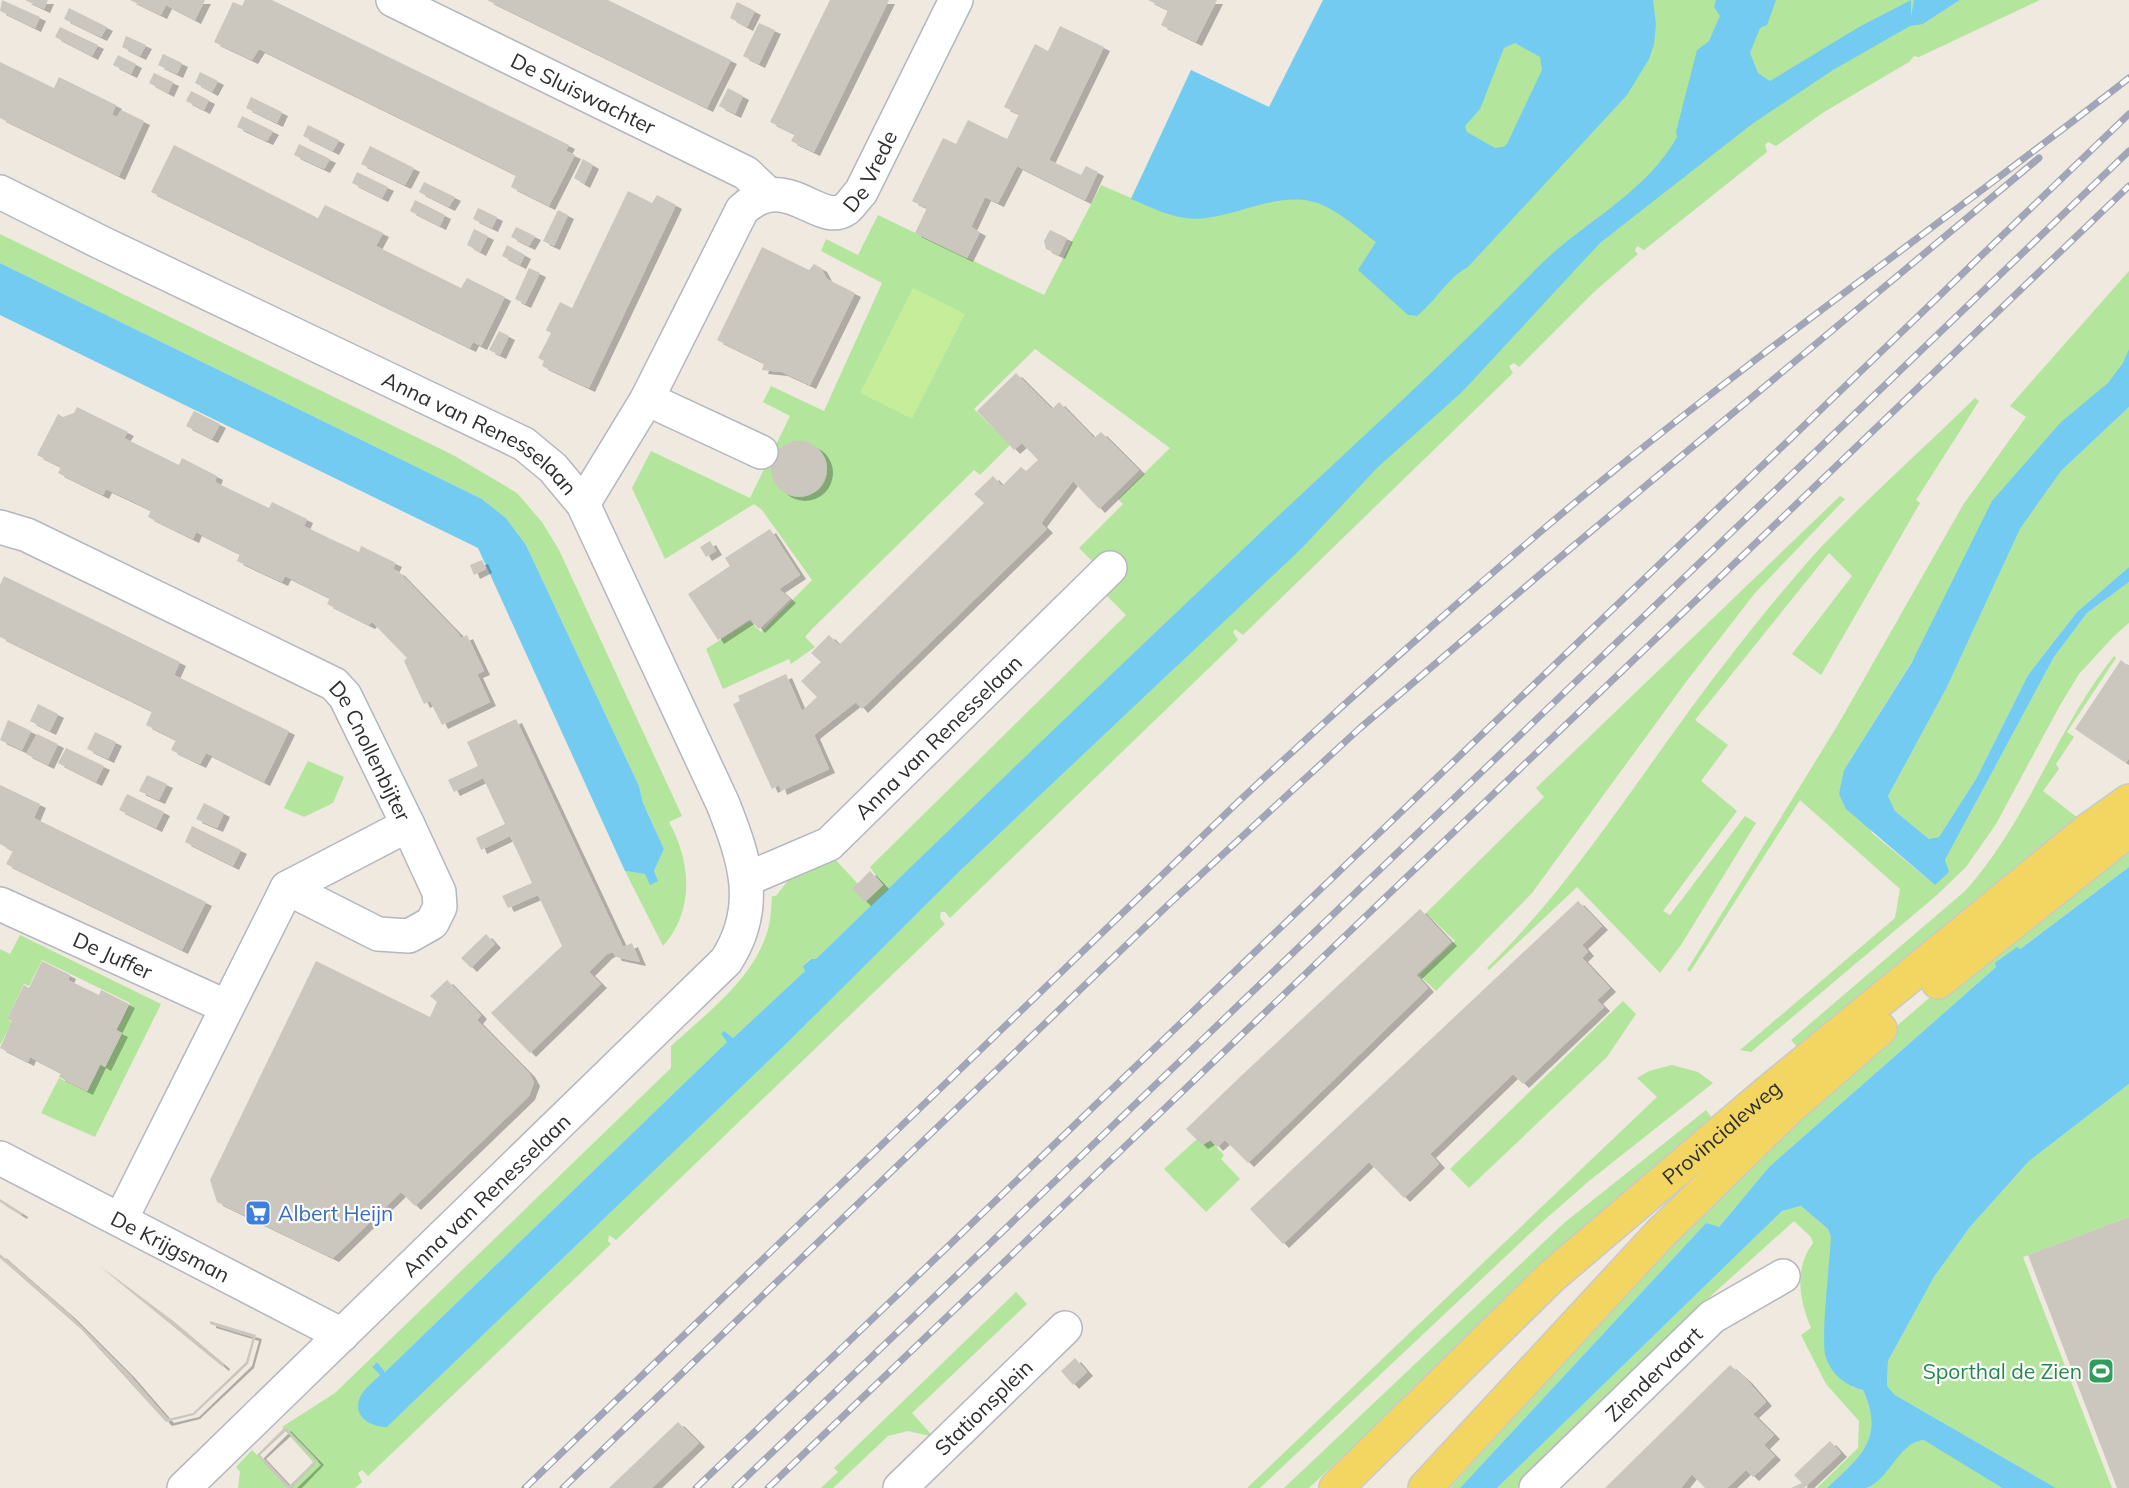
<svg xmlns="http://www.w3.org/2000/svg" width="2129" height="1488" viewBox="0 0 2129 1488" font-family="Mulish,sans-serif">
	<defs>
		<filter id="shadow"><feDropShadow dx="6" dy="4" stdDeviation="0" flood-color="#0004"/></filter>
	</defs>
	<rect width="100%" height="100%" fill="#efe9e0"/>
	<path fill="#b3e59d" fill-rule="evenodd" d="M1353,0h605l-41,24h6l37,-24h80l-121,57 -5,-1 -5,6 -85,50 -48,34 -8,-4 -3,3 2,7 -123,98 -7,-4 -2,5 3,3 -44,38 -75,75 -5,-4 -5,3 4,7 -270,262 -8,-6 -2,3 5,8 -288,278 -5,-6h-4l-1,6 5,6 -329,316 -7,-5 -1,6 3,3 -243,232 -6,-6 -4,3 4,9 -7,6h-117l2,-16 -4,-5 16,-17 38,38 23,-26 -31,-35 53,-34 336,-325v-22c35,-32 81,-66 96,-113 4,-12 4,-25 5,-37h4l17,-22 41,-16 24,26 7,18 18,-17 -13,-18 256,-252 -21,-21 -11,-31 -15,-15 44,-44 -5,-5 52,-51 -135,-99 -61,60 36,36 -30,30 -6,-5 -162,159 -7,8 10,10 -24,17 -2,-5 -66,30 -17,-40 44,-28 11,11 51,-52 -50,-70 -8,-6 -89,55 -33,-71 19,-37 99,47 40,-82 -27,-14 8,-16 53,25 58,-128 -61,-32 5,-12 32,16 20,-40 166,80 57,-110 30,13 60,-126 79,37zM1149,639l28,27 -215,203 -178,177 -397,381 -27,-30 20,-22 -8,-8 5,-5 8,10 342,-330 -6,-8 3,-2 9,6 72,-67 -2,-5 7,-7h6z
		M0,234l453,221 64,38 25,29 17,28 123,266 -13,6c22,40 26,88 -6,124l-38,-75 21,3 11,6 -3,-9 10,-22 -21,-46 -4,-17 -113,-241 -20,-27 -24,-19 -482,-236z
		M2129,271c0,23 0,56 0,78 -5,28 -47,56 -68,74l-217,347 28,63 63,52 11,-19 -1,-6 109,-203 33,-44 42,-31v41l-15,13 -35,38 -20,33 -63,117 -30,43 -29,28 -186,157 -11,-2 155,-132 5,-29 -100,-89 -110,172 -3,-2 152,-247 124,-218 63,-88 -16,-11z
		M1975,398l4,3 -63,99 4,3 -99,172 -29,-21 60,-78 -23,-23 -134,167 33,25 -27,36 36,30 -74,100 7,4 75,-99 11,7 -75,122 -21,28 -83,-86 -88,83 -2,-2c95,-93 163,-210 245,-314 28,-36 59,-74 90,-108 49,-51 103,-99 153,-148z
		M2129,407v160l-52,45 -49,63 -52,104 -37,58 -10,2 -34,-28 -7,-15 59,-109 73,-158 41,-58z
		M1840,496l5,3 -90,94 -69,89 -154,211 -96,98 -17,-16 36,-34 -29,-28 118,-116 -8,-9z
		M2114,656l2,2 -49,74 7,5 -18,27 3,5 -16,22 39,30 -281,230 -10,-11 174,-149c63,-70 91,-162 149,-235z
		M308,761l36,16 -11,26 -29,14 -20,-9z
		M2129,839v28l-132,99 -228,201 -51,61 -12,-5 -246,265h-10l186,-208 228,-226 99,-85z
		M20,935l141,69 -66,133 -54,-24 18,-35 28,14 14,-27 4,2 17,-34 -5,-3 13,-27 -88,-43 -13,26 -5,-2 -17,35 5,3 -12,23v-96l10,5z
		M1623,1001l13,13 -29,43 -138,131 -19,-19z
		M1672,1065l26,7 15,11 -124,98 -49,43 -280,264h-13l410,-391 -20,-19 12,-7z
		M2129,1084v133l-106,40 89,231h-56l-161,-93 -8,-9 1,-25 46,-84 36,-50 59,-66z
		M1706,1110l8,11 -145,121 -161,150 1,2 -100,94h-25l280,-265z
		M1197,1139l5,6 7,-6 15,16 -3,4 19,20 -34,33 -42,-43z
		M1801,1206l27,23 3,8 21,150 11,3c22,49 -2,66 -36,98h-10l41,-40 1,-27 -33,-37 -25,-49 10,-7c-12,-29 -17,-59 2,-85l-2,-6 -17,-16 -80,72 -197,195h-20l285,-277z
		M1016,1292l11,12 -115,109 18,20v3l-22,-5 -20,5 -55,52h-12l17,-16 -4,-4z
		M1924,1440l6,3 72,45h-136c18,-13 35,-46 58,-48z"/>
	<path fill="#c6ed99" d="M913,288l52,26 -53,105 -52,-26z"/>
	<path fill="#73cbf1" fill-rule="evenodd" d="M1323,0h330l3,24 -2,20 -5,15 -22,36 -159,172c-21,11 -32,34 -51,49l-9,-1 -50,-45 18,-28c-19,-14 -42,-36 -66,-41 -34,-7 -70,13 -104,17 -27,4 -51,-9 -75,-19l60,-129 78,37zM1515,43l25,14 2,13 -35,74 -4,3 -8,1 -28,-16 -2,-6 15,-17 24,-61z
		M1716,0h60l-9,25 -7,3 -10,25 8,20 12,8 89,-54 52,-27v17l3,-17h46l-37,24 -13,2 -77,44 -81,54 -152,119 -138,149 -84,75 -77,82 -339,320 -178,177 -397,381c-16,0 -35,-10 -27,-30 4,-8 13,-15 20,-22l-8,-8 5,-5 8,10 342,-330 -6,-8 3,-3 9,7 72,-67 -2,-5 8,-7h5c146,-142 293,-283 441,-423 93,-88 188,-173 277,-265 45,-47 111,-76 143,-134l-1,-5 21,-82 12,-9 11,-25 -6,-9z
		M0,263l482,236 24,19 20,27 113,241 4,17 21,46 -10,22 4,10 -8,4 -5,-11 -20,-3 -147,-323 -478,-233z
		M2129,349v58l-68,64 -41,58 -73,158 -59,109 7,15 34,28 10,-2 37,-58 52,-104 49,-63 52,-45v15l-42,31 -33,44 -109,203 4,12 -14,13 -89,-76 -7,-15 5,-24 68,-108 80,-161 69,-79 47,-39 15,-20z
		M2129,867v217l-100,77 -59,66 -36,50 -46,84 -1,25 8,9 161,93h-54l-78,-48c-27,3 -34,40 -58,48 -10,0 -28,0 -39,0 34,-32 58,-49 36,-98 -17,-4 -31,-15 -37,-32 -6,-16 4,-98 5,-121l-3,-8 -27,-23 -19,5 -285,277h-37l246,-265 13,4 50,-60 227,-200 -1,-4 22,-16 3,2z"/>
	<path fill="#cbc7be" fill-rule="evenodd" filter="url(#shadow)" d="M2,0l38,17 -5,11 -35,-17z
		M25,0h23l-4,9z
		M130,0h75l-10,20 -29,-15 -5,10z
		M245,0h27l297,145 -3,6 9,4 -26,51 -38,-19 5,-12 -28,-14 -229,-112 -7,11 -38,-18 19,-40 9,4z
		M487,0h121l123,60 -24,48z
		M830,0h59l-75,152 -23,-11 4,-7 -25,-12z
		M1148,0h69l-21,42 -35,-17 7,-15z
		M737,2l18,9 -8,16 -17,-9z
		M69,8l38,19 -6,10 -37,-18z
		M759,23l16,7 -16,34 -16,-8z
		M1060,26l44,21 -55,113 32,15 5,-9 12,6 -13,28 -68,-34 -19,37 -13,-6 -14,30 9,5 -13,26 -52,-25 12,-25 -15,-7 31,-63 13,6 12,-24 39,19 12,-25 -15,-7 31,-63 13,7z
		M60,27l38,18 -6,11 -37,-19z
		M126,36l20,9 -6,11 -18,-9z
		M163,54l19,9 -5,11 -19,-9z
		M118,55l18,9 -5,10 -18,-9z
		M0,62l54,26 5,-11 57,28 -4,10 5,2 4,-7 23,11 -25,55 -119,-58z
		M200,72l18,9 -6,11 -17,-9z
		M154,73l19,9 -5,11 -19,-10z
		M728,88l15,8 -8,18 -16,-8z
		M191,91l18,9 -5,10 -18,-9z
		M251,97l31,15 -5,11 -31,-15z
		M242,116l31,15 -6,10 -30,-14z
		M308,125l31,15 -6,11 -30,-15z
		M299,144l31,15 -6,10 -30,-14z
		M174,145l144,73 7,-13 58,28 -7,13 85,42 6,-10 38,19 -24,49 -8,-4 -3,6 -319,-156z
		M370,146l44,22 -9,17 -44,-21z
		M583,159l10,6 -9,19 -10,-6z
		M357,172l31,15 -6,11 -30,-15z
		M424,182l31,15 -6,10 -30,-15z
		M628,191l24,12 5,-8 19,10 -87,183 -47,-22 2,-5 -6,-3 13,-25 -5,-3 14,-28 12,6z
		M415,200l30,15 -5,11 -30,-15z
		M478,208l19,9 -5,11 -19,-9z
		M558,210l10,5 -14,31 -11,-5z
		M516,227l19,9 -6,10 -18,-9z
		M474,229l14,7 -8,16 -13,-7z
		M1050,230l17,8 -8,17 -13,-6 -2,-8z
		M507,245l18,10 -5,10 -18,-9z
		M762,247l47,23 5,-6 7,4 6,11 28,14 -45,92 -28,-13 -20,-2 2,-7 -47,-23z
		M529,268l11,5 -15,31 -10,-5z
		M499,331l10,5 -9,19 -11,-5z
		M1016,373l36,36 7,-7 35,36 7,-6 38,38 -40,39 -26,-28 -32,42 6,6 -185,180 -6,-7 -42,33 15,34 -48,22 -2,-6 -7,4 -39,-85 7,-3 -2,-5 48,-22 16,37 15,-14 -16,-16 20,-19 -10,-9 18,-18 10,10 145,-142 -10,-9 19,-18 9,10 19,-19 5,4 12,-11 -16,-17 -8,7 -37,-39z
		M77,407l51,25 -4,6 55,27 3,-7 35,18 -2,6 54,26 3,-6 35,17 -3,7 27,13 28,13 2,-6 35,17 -3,6 6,3 59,61 3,5 6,-3 17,36 -7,3 13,28 -48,23 -12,-24 -6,3 -20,-43 3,-3 -35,-36 -3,3 -42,-21 3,-6 -45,-22 -3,6 -45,-21 3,-7 -44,-22 -3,7 -45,-22 3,-7 -45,-21 -3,6 -45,-22 3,-6 -24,-12 21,-41 5,3 11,-4z
		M194,411l26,13 -8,15 -26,-13z
		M771 469a28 28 0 1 1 56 0a28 28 0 1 1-56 0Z
		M770,529l30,46 -21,14 11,10 -31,30 -9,-10 -32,21 -30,-46 42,-28 -5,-8z
		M710,541l6,10 -10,6 -6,-10z
		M482,560l4,9 -12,6 -4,-10z
		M4,576l176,86 -6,13 115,56 -25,51 -58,-29 -6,11 -29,-14 5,-10 -30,-15 6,-14 -152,-74v-52z
		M2121,660l8,7v91l-3,5 -51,-34z
		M38,704l20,10 -8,17 -20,-10z
		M516,719l107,228 9,-4 8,19 -24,-5 -3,-5 -6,2 -18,18 12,12 -71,69 -39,-40 71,-67 -24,-51 -30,13 -6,-12 30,-13 -22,-47 -29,14 -5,-12 29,-14 -22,-46 -29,14 -6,-12 30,-14 -11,-24z
		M8,720l23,11 -9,19 -22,-10z
		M95,732l21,10 -8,17 -21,-10z
		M37,734l21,10 -10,21 -22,-11z
		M66,748l38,18 -8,16 -38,-19z
		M147,775l20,9 -8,16 -20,-9z
		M0,785l40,19 -6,14 172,84 -24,48 -176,-86 7,-13 -13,-7z
		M127,794l37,18 -8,16 -37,-18z
		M204,803l20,10 -7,15 -21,-9z
		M192,826l49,24 -8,16 -48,-24z
		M870,871l13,14 -18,17 -13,-13z
		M1578,901l24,25 -20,19 6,7 -6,6 28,30 -13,12 7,7 -81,77 -10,-10 -83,80 9,10 -35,34 -35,-36 -86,82 -33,-35z
		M1420,909l31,33 -35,33 12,13 -180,175 -23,-23 -8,7 -6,-7 -9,5 -16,-16 55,-53z
		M486,934l9,10 -24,24 -10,-10z
		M42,961l28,14 -2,5 31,15 2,-5 28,14 -13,26 6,3 -17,34 -5,-3 -13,27 -28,-14 2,-4 -31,-16 -2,5 -28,-14 12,-27 -5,-2 17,-34 5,3z
		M316,961l114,56 7,-15 -7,-6 17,-16 34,35 -4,5 52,53 5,9 -5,14 -114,110 -14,-14 -68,66 -116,-56 -7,-22z
		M0,1199l22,14 -1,2 -21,-13z
		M2129,1217v271h-12l-89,-233z
		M0,1254l70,61 58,58 40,46 25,-6 53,-51 7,-25 -43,-13v-3l46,14 -8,29 -54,51 -28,7 -84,-92 -82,-72z
		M98,1265l69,52 57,48 -1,2z
		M1075,1358l12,14 -14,13 -12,-14z
		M1730,1365l16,14 20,23 -13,12 21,21 -10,10 11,11 -22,21 -7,-7 -19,18h-22l-13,-14 -11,14h-76z
		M678,1422l21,21 -47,45h-43z
		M285,1427l33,34 -26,27h-5l-30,-33zM286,1431l29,30 -26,25 -29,-31z
		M1830,1441l11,12 -37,35h-13l11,-5 -8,-8z"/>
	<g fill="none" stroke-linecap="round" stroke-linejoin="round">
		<g stroke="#b4b6c1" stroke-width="36">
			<g id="minor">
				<path id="s1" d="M393,0l353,173 22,21"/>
				<path id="s2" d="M0,192l102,51 422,201 29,24 30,36 140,300c22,56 38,103 3,157l-542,527"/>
				<path d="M647,399l114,53"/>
				<path id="s3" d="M583,504l64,-105 95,-189c44,-42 77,18 104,-1 5,-4 10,-12 15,-17l95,-192"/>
				<path id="s4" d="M0,527l27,8 307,149 11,12 63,129 -121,63 -166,331"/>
				<path id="s5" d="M747,879l82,-35 281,-276"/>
				<path d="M287,888l91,46 31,2 23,-13 8,-16 -1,-15 -31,-67"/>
				<path id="s6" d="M0,904l227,103"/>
				<path id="s7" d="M0,1158l342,177"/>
				<path id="s8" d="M900,1488l165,-160"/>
				<path id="s9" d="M1536,1488l176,-171 71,-41"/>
			</g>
		</g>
		<g stroke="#c9c9c9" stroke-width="36">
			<g id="major">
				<path d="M1938,982l191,-152"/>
				<path id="s10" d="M1336,1488l216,-212 215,-183 320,-262 42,-30"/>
				<path d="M1425,1488l234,-253 130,-127 91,-79"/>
			</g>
		</g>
		<use href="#minor" stroke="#fff" stroke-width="33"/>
		<use href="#major" stroke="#f3d661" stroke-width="33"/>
		<g stroke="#a2a5b8" stroke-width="7">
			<path id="rail" d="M525,1488l712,-685c113,-105 228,-209 346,-307 177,-146 365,-277 546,-418
				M563,1488l606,-584 190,-175 212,-181 468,-390
				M696,1488l1433,-1374
				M735,1488l1394,-1337
				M768,1488l1361,-1302"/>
		</g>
		<use href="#rail" stroke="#fff" stroke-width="4.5" stroke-dasharray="14" stroke-linecap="butt"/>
	</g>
	<defs>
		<g id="supermarket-square" transform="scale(1.35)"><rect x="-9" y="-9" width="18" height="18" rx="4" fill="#3f7fe0" stroke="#fff"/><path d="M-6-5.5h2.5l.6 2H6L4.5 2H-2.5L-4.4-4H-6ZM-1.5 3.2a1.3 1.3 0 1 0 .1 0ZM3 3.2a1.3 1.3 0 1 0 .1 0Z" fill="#fff"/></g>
		<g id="stadium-square" transform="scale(1.35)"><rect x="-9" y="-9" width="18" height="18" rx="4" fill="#2e9e5b" stroke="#fff"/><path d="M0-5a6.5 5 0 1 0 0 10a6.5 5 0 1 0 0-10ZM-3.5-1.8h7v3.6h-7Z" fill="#fff"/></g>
	</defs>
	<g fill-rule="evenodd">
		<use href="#supermarket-square" x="258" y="1213"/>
		<use href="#stadium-square" x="2101" y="1371"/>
	</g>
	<g text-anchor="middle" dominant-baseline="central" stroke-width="4.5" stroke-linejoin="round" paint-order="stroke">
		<g font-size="21" fill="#2e2e2e" stroke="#fff">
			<text stroke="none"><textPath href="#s1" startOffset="212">De Sluiswachter</textPath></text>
			<text stroke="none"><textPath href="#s3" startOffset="492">De Vrede</textPath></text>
			<text stroke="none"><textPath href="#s2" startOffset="538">Anna van Renesselaan</textPath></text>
			<text stroke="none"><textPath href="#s5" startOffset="242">Anna van Renesselaan</textPath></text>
			<text stroke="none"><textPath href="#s4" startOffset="446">De Cnollenbijter</textPath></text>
			<text stroke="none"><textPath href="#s6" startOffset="124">De Juffer</textPath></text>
			<text stroke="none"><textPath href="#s10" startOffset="525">Provincialeweg</textPath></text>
			<text transform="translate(486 1195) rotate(-44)">Anna van Renesselaan</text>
			<text stroke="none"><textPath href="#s7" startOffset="192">De Krijgsman</textPath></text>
			<text stroke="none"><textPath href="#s9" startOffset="164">Ziendervaart</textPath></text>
			<text stroke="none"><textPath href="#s8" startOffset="116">Stationsplein</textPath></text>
		</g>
		<g font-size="21" fill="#366cbe" stroke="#fff" text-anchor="start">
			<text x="278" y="1213">Albert Heijn</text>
		</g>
		<g font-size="21" fill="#27864d" stroke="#fff" text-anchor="end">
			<text x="2082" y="1371">Sporthal de Zien</text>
		</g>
	</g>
</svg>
